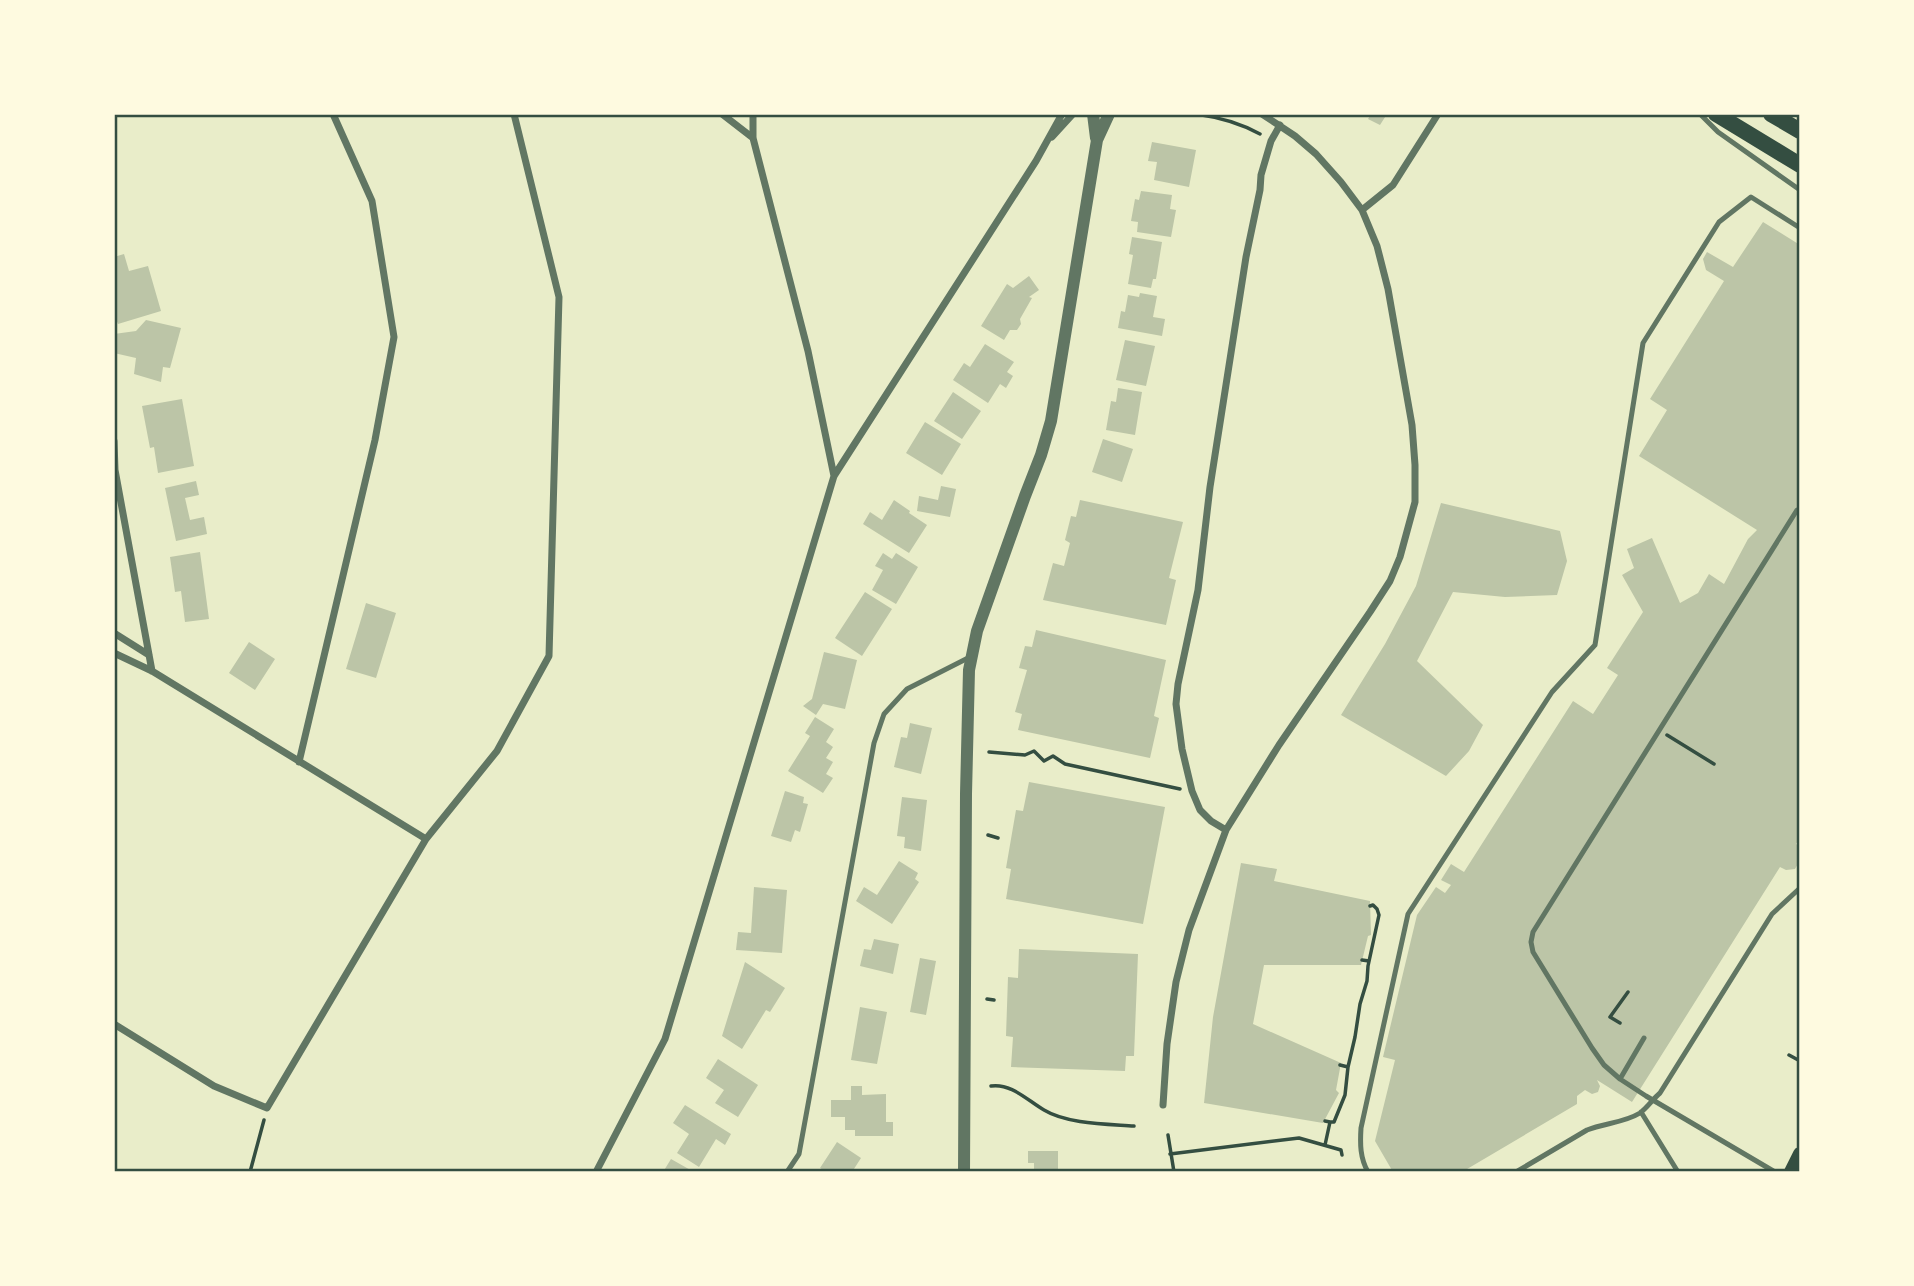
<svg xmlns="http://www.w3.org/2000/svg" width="1914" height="1286" viewBox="0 0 1914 1286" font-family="Overpass,sans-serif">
	<rect width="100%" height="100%" fill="#e9edc9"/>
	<path fill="#bcc5a7" d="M1371,114h16l-7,11 -12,-6z
		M1152,142l44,8 -7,37 -35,-7 3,-18 -9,-1z
		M1141,191l31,4 -2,14 6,1 -5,27 -34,-5 1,-10 -7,-1 4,-22 4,1z
		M1763,222l37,23v593l-4,6 4,2v14l-5,9 -9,1 -6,-3 -148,235 -35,-22 3,6 -2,6 -6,2 -7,-4 -8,6v8l-115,68h-69l-18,-31 20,-81 -12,-3 34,-142 19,-28 9,6 6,-8 -10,-5 10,-16 13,8 109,-171 20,13 25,-39 -11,-7 36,-56 -21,-37 12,-7 -7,-19 25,-11 28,65 18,-10 11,-19 15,10 24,-45 9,-9 -118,-74 28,-46 -17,-11 74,-118 -18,-11 -3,-11 4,-7 26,15z
		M1132,237l30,5 -6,37h-3l-2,9 -23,-4 5,-29 -4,-1z
		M124,254l5,17 19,-5 13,45 -43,13 -2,-5 -2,1v-63z
		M1029,276l10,14 -10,7 3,1 -12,21 1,5 -4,6h-7l-6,10 -23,-14 26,-42 6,4z
		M1140,293l17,3 -4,21 12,2 -3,17 -44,-8 3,-17 4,1 3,-17 11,2z
		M146,320l35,8 -11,40 -7,-1 -2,15 -27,-8 2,-16 -22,-5v-19l22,-3z
		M1125,340l30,6 -9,40 -30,-6z
		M985,344l29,18 -7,10 6,4 -7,12 -6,-4 -12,19 -35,-23 11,-17 6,4z
		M1118,388l24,4 -7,43 -29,-5 5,-29 5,1z
		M953,392l28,19 -19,28 -28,-18z
		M182,399l12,67 -36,7 -4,-26 -4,1 -8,-42z
		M925,422l36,22 -19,31 -36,-22z
		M1103,439l30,10 -11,33 -30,-10z
		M196,481l3,14 -14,3 5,22 14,-3 3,17 -31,7 -11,-53z
		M941,486l15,3 -6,28 -33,-6 2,-15 19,4z
		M894,500l16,11 -1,2 18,12 -18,28 -46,-29 7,-12 12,8z
		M1080,500l103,22 -14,56 7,2 -10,45 -123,-25 10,-37 11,3 6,-23 -5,-3 6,-24 5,1z
		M1441,503l119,28 7,30 -10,34 -52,2 -52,-5 -36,69 66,64 -14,26 -23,25 -105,-61 44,-71 31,-58z
		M200,552l9,67 -24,3 -4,-31 -6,1 -5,-35z
		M883,553l9,6 4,-6 22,14 -22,37 -24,-14 11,-20 -8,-4z
		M865,592l27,17 -30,47 -27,-18z
		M366,603l30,10 -20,65 -30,-9z
		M1036,630l130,30 -12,56 5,2 -9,40 -132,-28 4,-16 -7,-2 12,-42 -8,-2 6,-22 7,1z
		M249,642l26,17 -20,31 -26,-17z
		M824,652l33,8 -12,49 -22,-5 -7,11 -13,-9 9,-7z
		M815,717l19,12 -8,13 7,5 -7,11 7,4 -7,12 7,4 -10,15 -35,-22 22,-35 -5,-3z
		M910,723l22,5 -11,46 -27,-7 7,-30 6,1z
		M1029,782l136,25 -22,117 -137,-25 5,-30 -5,-1 10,-58 7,1z
		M785,791l19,6 -1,6 5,1 -8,28 -5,-2 -4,12 -20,-6z
		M902,797l25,3 -6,51 -17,-3 1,-11 -8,-1z
		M899,861l19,12 -3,6 4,3 -27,42 -36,-23 8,-14 13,8z
		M1241,863l36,6 -3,12 96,20 1,34 -3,1 -7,29h-97l-11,59 88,39 -5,27 3,3 -16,30 -119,-20 9,-86z
		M754,887l33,3 -5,63 -46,-3 2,-18 13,1z
		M874,939l25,5 -6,30 -33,-8 4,-17 7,1z
		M1019,949l119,5 -4,102h-8l-1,15 -114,-4 2,-30 -7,-1 2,-59 10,1z
		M920,958l16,3 -10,54 -16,-3z
		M745,962l40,26 -15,24 -4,-2 -24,39 -20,-13z
		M860,1007l27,5 -10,52 -26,-4z
		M718,1059l40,26 -20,32 -23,-14 9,-13 -18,-12z
		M851,1086h11v9l24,-1v28h7v14h-38v-6h-10v-13h-14v-17h20z
		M685,1105l46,29 -6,11 -9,-6 -17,28 -22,-14 12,-19 -16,-11z
		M837,1142l24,16 -9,14h-26l-6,-4z
		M1028,1151h30v21h-24v-9h-6z
		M671,1159l23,13h-31z"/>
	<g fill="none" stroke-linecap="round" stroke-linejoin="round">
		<path stroke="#344e41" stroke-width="3.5" d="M1196,114c22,3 44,9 64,20
			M1667,735l47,29
			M989,752l36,3 9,-4 10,10 9,-5 12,8 115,25
			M988,835l10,3
			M1362,960l7,1
			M987,999l7,1
			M1620,1023l-10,-6 18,-25
			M1789,1055l11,6
			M1348,1067l7,-30 5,-33 7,-23 1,-15 11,-51 -2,-6 -4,-4 -3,1
			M991,1086c20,-3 36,14 53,24 23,14 63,14 90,16
			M1325,1121l5,1 -5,23
			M1330,1122h4l11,-27 3,-28 -8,-2
			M1168,1135l6,37
			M1170,1154l129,-16 42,12 1,5
			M250,1172l14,-52"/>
		<path stroke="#617663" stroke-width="5" d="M1700,114l18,18 82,58
			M1620,1079l24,-41
			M1641,1112l37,60
			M787,1172l12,-18 75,-411 10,-29 23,-25 63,-32
			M1368,1172c-8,-14 -8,-28 -7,-44l47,-214 144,-222 43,-47 48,-302 76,-121 32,-25 49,31
			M1516,1172l71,-42c17,-7 37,-7 53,-17 7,-5 13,-14 20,-20l112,-179 28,-26
			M1775,1172l-129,-76 -26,-17 -16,-14 -12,-17 -59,-96 -2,-10 2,-10 264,-422 3,-1"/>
		<path stroke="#617663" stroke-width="7" d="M722,114l31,24
			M753,114v24l55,213 26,125
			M1052,137l21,-23
			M1362,210l31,-25 45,-71
			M114,441l1,29 37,201
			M114,633l35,22
			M114,653l38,18 274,168
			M299,762l76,-322 19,-103 -22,-136 -39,-87
			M1226,830l-15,-9 -11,-11 -8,-19 -10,-42 -6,-45 2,-20 20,-94 12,-103 36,-230 14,-67 1,-15 10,-34 9,-16
			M114,1024l100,62 53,22 159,-269 71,-88 52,-95 10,-359 -45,-183
			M1163,1105l4,-61 9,-62 13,-52 37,-100 53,-85 91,-133 20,-31 10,-24 15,-55v-37l-3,-40 -24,-136 -11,-43 -15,-36 -21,-28 -25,-28 -21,-18 -33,-22
			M596,1172l69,-133 169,-563 202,-315 26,-47"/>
		<path stroke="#617663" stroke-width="12" d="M1093,114l3,24
			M964,1172l2,-378 3,-124 8,-39 48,-135 16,-41 10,-34 46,-281 12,-26"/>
		<path stroke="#344e41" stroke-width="14" d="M1791,1172l9,-18"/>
		<path stroke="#344e41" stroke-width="16" d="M1716,114l84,51
			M1771,114l29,17"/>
	</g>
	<rect width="1914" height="1286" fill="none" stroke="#fefae0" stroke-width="231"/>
	<rect x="116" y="116" width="1682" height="1054" fill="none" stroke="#344e41" stroke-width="2.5"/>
</svg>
